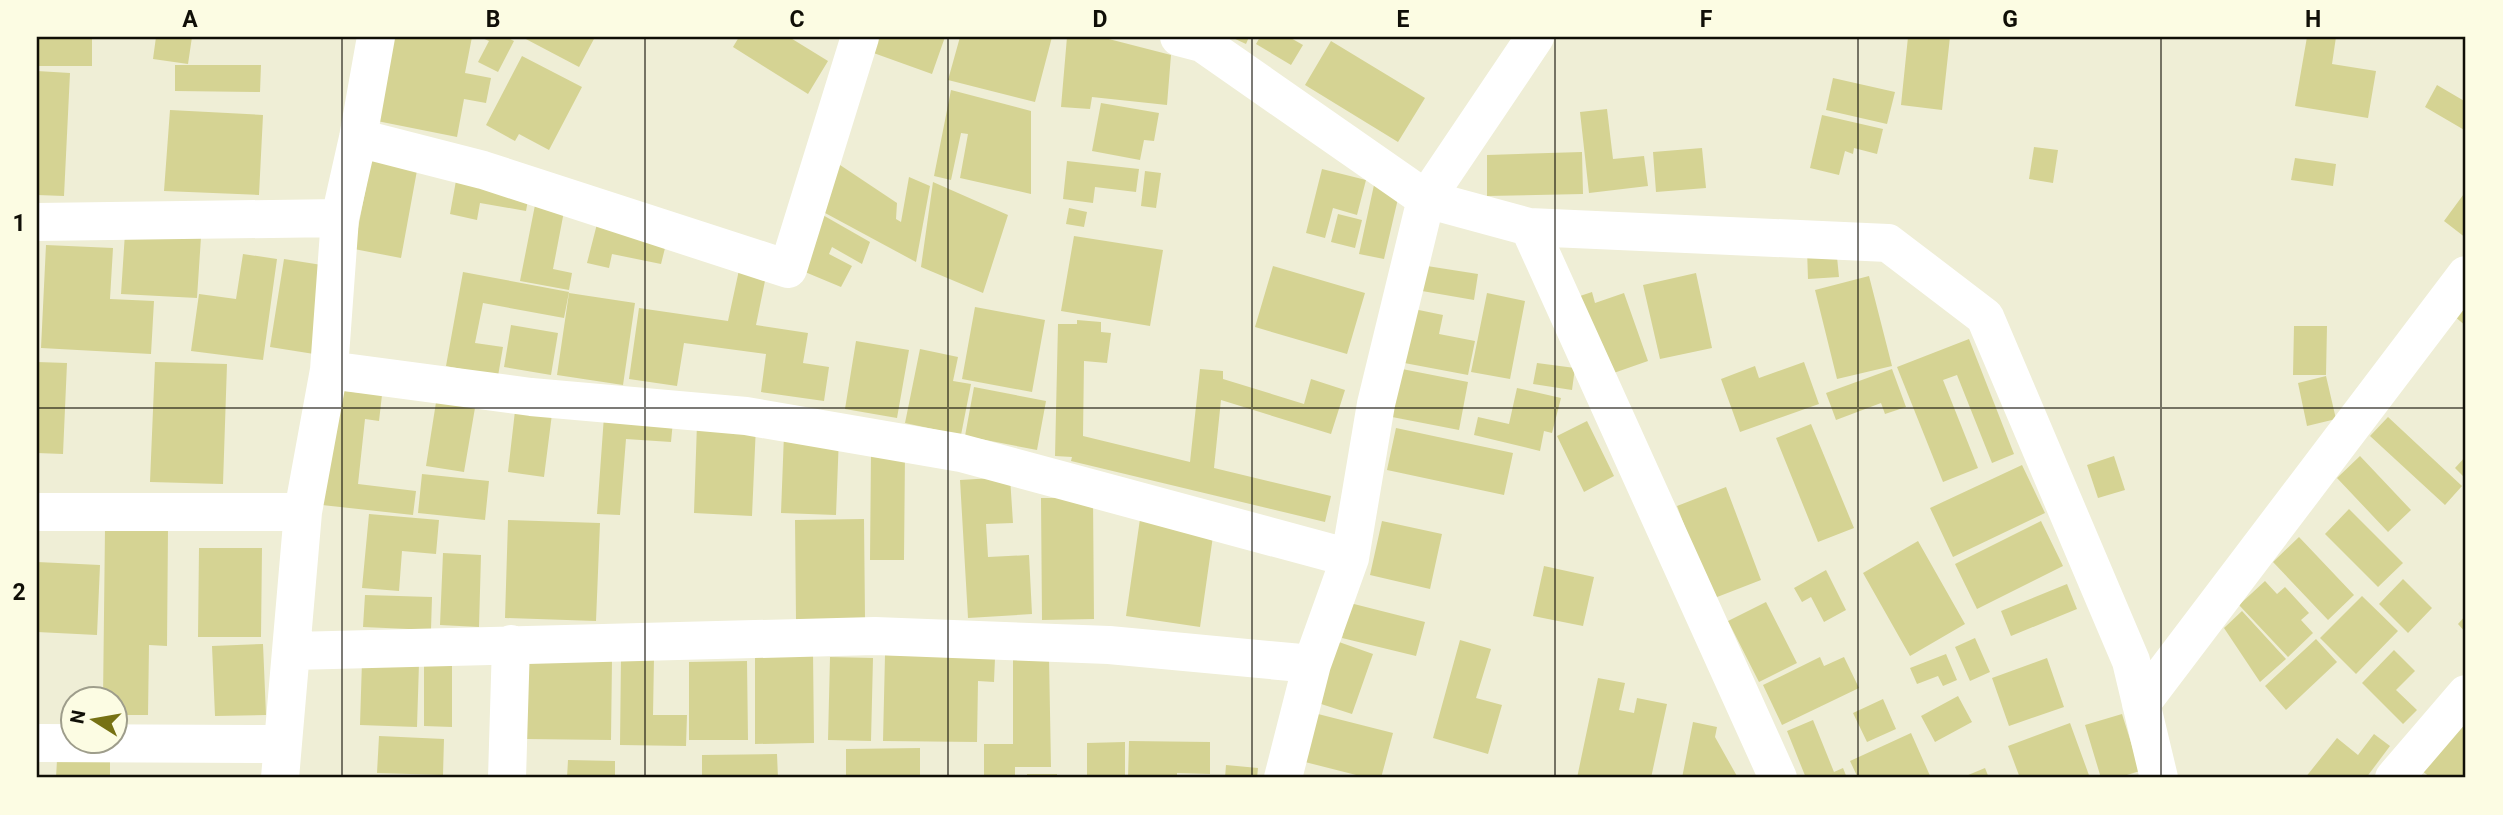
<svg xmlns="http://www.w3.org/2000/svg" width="2503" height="815" viewBox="0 0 2503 815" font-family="Roboto,sans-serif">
	<rect width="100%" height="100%" fill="#efeed6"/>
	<path fill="#d5d393" d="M37,37h55v29h-55z
		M156,37h36l-4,27 -35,-5z
		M393,37h79l-7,36 26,5 -5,25 -22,-4 -7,38 -80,-16z
		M480,37h26l8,4 -16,31 -20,-10 11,-21z
		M522,37h73l-16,30z
		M739,37h50l39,24 -20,33 -75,-47z
		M873,37h72l-13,37 -64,-23z
		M960,37h92l-17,65 -87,-22z
		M1067,37h34l70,18 -4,50 -75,-8 -2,12 -29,-2z
		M1231,37h18l-3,7z
		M1260,37h29l14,8 -12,20 -35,-21z
		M1908,37h42l-8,73 -41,-5z
		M2307,37h29l-4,27 44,7 -8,47 -73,-12z
		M1331,41l94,57 -27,44 -93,-57z
		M522,56l60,31 -33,63 -30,-16 -4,7 -29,-16z
		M175,65h86l-1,27 -85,-1z
		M37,71l33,2 -6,123 -27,-1z
		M1833,78l62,14 -8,32 -61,-14z
		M2437,85l29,17v29l-41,-24z
		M951,90l80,21v83l-71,-16 8,-44 -7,-1 -10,47 -17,-4z
		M1101,103l58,10 -5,28 -10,-1 -4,20 -48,-9z
		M1607,109l6,50 31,-3 4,30 -59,7 -9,-81z
		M170,110l93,5 -4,80 -95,-4z
		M1822,115l61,14 -6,25 -23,-6 -1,6 -8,-3 -6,24 -29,-7z
		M2034,147l24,3 -5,33 -24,-4z
		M1702,148l4,40 -50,4 -3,-40z
		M1582,152l1,42 -96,2v-41z
		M372,156l46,9 -17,93 -47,-9z
		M2295,158l41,6 -3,22 -42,-6z
		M831,159l66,44 -1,16 5,3 8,-45 21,9 -14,76 -102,-55z
		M1067,161l72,8 -3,23 -41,-5 -2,16 -30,-4z
		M1322,169l44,11 -9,35 -24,-7 -8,30 -19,-5z
		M1145,171l16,2 -5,35 -15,-2z
		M457,175l73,14 -4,22 -46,-8 -3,17 -27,-6z
		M933,182l75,33 -25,78 -62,-26z
		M1374,185l26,5 -16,69 -25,-5z
		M2466,191v47l-22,-17z
		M536,200l29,6 -12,63 19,4 -3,17 -49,-9z
		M1069,208l18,4 -3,15 -18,-3z
		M814,210l56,32 -8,22 -30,-17 -3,7 23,12 -11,21 -48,-20z
		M1338,214l24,6 -7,28 -24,-6z
		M598,220l70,16 -7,28 -49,-10 -3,14 -22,-5z
		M125,233l76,4 -4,61 -76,-4z
		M1074,236l89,14 -13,76 -89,-15z
		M46,245l67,3 -3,51 44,2 -3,53 -110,-6z
		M1836,247l3,30 -31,2 -1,-30z
		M243,254l34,5 -14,101 -72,-9 8,-57 37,5z
		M284,259l44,7 -14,88 -44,-7z
		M1273,266l92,27 -18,61 -92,-27z
		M1427,266l51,8 -4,26 -52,-9z
		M739,270l27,6 -10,49 52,8 -5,30 26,4 -5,34 -63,-9 5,-38 -82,-11 -7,43 -48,-7 10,-71 89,13z
		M463,272l106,20 -5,26 -81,-15 -8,40 28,4 -5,29 -52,-10z
		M1696,273l16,75 -52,11 -17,-74z
		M1869,276l23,90 -55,13 -22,-89z
		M1592,292l3,11 29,-10 24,68 -40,14 -28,-79z
		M569,293l66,10 -12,82 -66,-10z
		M1487,293l38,8 -15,78 -39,-7z
		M2466,302v24l-12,-10z
		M975,307l70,13 -13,72 -70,-13z
		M1409,308l34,7 -4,19 36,7 -7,34 -69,-13z
		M1077,320l24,2v10l10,1 -4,30 -23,-2 -1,75 107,26 10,-93 23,2v8l81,25 7,-25 34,11 -14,44 -110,-34 -7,68 117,28 -6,26 -254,-61 1,-4 -17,-1 3,-132h19z
		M511,325l47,8 -7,42 -47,-8z
		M2294,326h33l-1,49h-33z
		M1969,339l45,115 -22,9 -35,-88 -14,5 35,88 -35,14 -46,-115z
		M856,341l53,9 -12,68 -52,-9z
		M920,349l38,8 -5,24 18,3 -10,51 -56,-12z
		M37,362l30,1 -4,91 -26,-1z
		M155,362l72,2 -4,120 -73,-2z
		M1804,362l15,42 -79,28 -19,-53 34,-13 4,12z
		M1537,363l38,5 -3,22 -39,-6z
		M1402,369l66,13 -9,48 -67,-13z
		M1892,369l14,38 -21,7 -4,-11 -45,17 -10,-27z
		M2326,376l10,43 -29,7 -9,-43z
		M974,387l72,14 -9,49 -72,-14z
		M1517,388l44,10 -9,35 -8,-2 -4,20 -66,-16 4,-18 31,7z
		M335,390l47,5 -3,26 -14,-2 -7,65 58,7 -3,24 -91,-10z
		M437,396l39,6 -12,70 -38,-6z
		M516,402l37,4 -9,71 -36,-5z
		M604,416l69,5 -2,21 -45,-3 -6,76 -23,-1z
		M2388,417l74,69 -17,19 -75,-69z
		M1587,421l27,55 -30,16 -27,-56z
		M697,423l59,2 -4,91 -58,-3z
		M1811,424l43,104 -36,14 -42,-104z
		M1396,428l117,25 -9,42 -117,-25z
		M784,434l55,2 -3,79 -55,-2z
		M871,454h34l-1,106h-34z
		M2114,456l11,34 -27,8 -11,-33z
		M2360,456l51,54 -23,22 -51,-54z
		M2466,456v23l-11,-11z
		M2022,465l23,48 -92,44 -23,-49z
		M422,474l67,7 -4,39 -67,-7z
		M1010,477l3,46 -27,1 2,33 41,-2 3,59 -64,4 -8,-138z
		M1726,487l35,93 -49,19 -35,-93z
		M1041,498h52l1,121 -52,1z
		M2349,509l54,54 -25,24 -53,-53z
		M369,514l70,6 -3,34 -34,-3 -3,40 -37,-3z
		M864,519l1,100 -69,1 -1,-100z
		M1140,519l74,10 -14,98 -74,-11z
		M508,520l92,3 -4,98 -91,-3z
		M1382,521l60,13 -12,55 -60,-14z
		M2041,521l22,45 -86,43 -22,-45z
		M105,528l63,1 -1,117 -18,-1 -1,70h-32v-15h-13z
		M2299,537l55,58 -26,25 -55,-58z
		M1918,541l47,83 -55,32 -47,-83z
		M199,548h63l-1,89h-63z
		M443,553l38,2 -2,72 -39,-2z
		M37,562l63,3 -3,70 -60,-3z
		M1544,566l50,11 -11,49 -50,-10z
		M1826,570l20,40 -22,12 -13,-25 -9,5 -8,-14z
		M2403,579l29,29 -24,25 -29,-29z
		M2265,581l12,13 8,-7 24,26 -8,7 12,13 -25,24 -49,-52z
		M2067,584l10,25 -66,27 -10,-25z
		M365,595l67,2 -1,33 -68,-3z
		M2362,596l36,35 -42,43 -36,-36z
		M1766,602l31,61 -38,19 -31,-61z
		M1350,603l75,19 -9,34 -74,-18z
		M2242,611l44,48 -26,23 -36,-54z
		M2466,615v18l-8,-9z
		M1975,638l15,34 -20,9 -15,-34z
		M2316,639l21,23 -51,48 -21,-24z
		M1460,640l31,9 -15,49 26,7 -14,49 -55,-16z
		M1339,642l34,12 -21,60 -34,-11z
		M263,644l3,71 -51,1 -3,-70z
		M2394,650l21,21 -19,19 21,20 -14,14 -41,-41z
		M813,652l1,91 -59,1v-91z
		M1946,654l11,26 -14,6 -5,-10 -21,8 -7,-16z
		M885,655l110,3 -1,24 -16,-1 -1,61 -94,-1z
		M424,656h28v71l-28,-1z
		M527,657l85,2 -1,81 -86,-1z
		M830,657l43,1 -2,83 -43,-1z
		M1013,657h36l2,110h-36v11h-31v-34h29z
		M1820,657l4,9 20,-9 15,31 -77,37 -19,-40z
		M621,658h33l-1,57h34l-1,31 -66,-1z
		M2047,658l17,49 -55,19 -17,-48z
		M362,661l57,2 -2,64 -57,-2z
		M747,661l1,79h-59v-78z
		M1598,678l27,5 -6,27 15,3 3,-15 30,6 -16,74h-74z
		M1958,696l14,26 -37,20 -14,-26z
		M1883,699l13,30 -29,13 -14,-29z
		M2466,703v75h-35l-15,-12z
		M1318,714l75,19 -12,45h-13l-63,-16z
		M2122,714l18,57 -23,7h-16l-16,-53z
		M1813,720l21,52 9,-4 4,10h-41l-19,-47z
		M1693,722l24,5 -2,10 23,41h-56z
		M2070,723l20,55h-70l-12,-32z
		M1911,733l20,45h-73l-8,-17z
		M2374,734l16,12 -24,32h-61l32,-40 21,17z
		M379,736l65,3 -1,36 -66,-2z
		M1129,741l81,1v32l-33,-1v5h-49z
		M1125,742v36h-38v-35z
		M920,748v30h-74v-29z
		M777,754l1,24h-76v-23z
		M57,760l53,1v17h-54z
		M568,760l47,1v17h-48z
		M1226,765l32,3 -1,10h-32z
		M1985,768l4,10h-28z
		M1027,774h30v4h-30z"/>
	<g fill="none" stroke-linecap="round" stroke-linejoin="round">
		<path stroke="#fff" stroke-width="38" d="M1179,37l23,6 224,156 103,28 359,16 97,74 146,344 28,117
			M358,138l125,32 305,99 72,-232
			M37,222l303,-4
			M1529,227l249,551
			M329,370l202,27 215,19 215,37 389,105
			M37,512h266
			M293,651l582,-15 234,9 203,19
			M2141,704l325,-429
			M37,743l246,1
			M280,778l23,-266 26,-142 11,-152 18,-80 18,-101
			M507,778l4,-134
			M1283,778l29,-114 38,-106 26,-154 50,-205 109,-162
			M2394,778l72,-84"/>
	</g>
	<path fill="none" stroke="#100f07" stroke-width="2" stroke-opacity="0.55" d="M342,37v741M645,37v741M948,37v741M1252,37v741M1555,37v741M1858,37v741M2161,37v741M37,408h2429"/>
	<rect width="2503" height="815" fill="none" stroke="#fcfce3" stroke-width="77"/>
	<g transform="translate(94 720) rotate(281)"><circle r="33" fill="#fcfce3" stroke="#9e9d8b" stroke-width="2"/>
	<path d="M0-5L12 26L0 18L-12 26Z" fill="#767113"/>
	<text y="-10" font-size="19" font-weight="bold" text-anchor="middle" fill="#100f07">N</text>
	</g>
	<rect x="38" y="38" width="2426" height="738" fill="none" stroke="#100f07" stroke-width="2.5"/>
	<g font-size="23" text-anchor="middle" font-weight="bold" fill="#100f07">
		<text x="190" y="27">A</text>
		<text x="493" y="27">B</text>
		<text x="797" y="27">C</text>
		<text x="1100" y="27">D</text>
		<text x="1403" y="27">E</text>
		<text x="1706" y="27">F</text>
		<text x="2010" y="27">G</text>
		<text x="2313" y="27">H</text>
		<text x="19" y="231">1</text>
		<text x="19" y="600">2</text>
	</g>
</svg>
